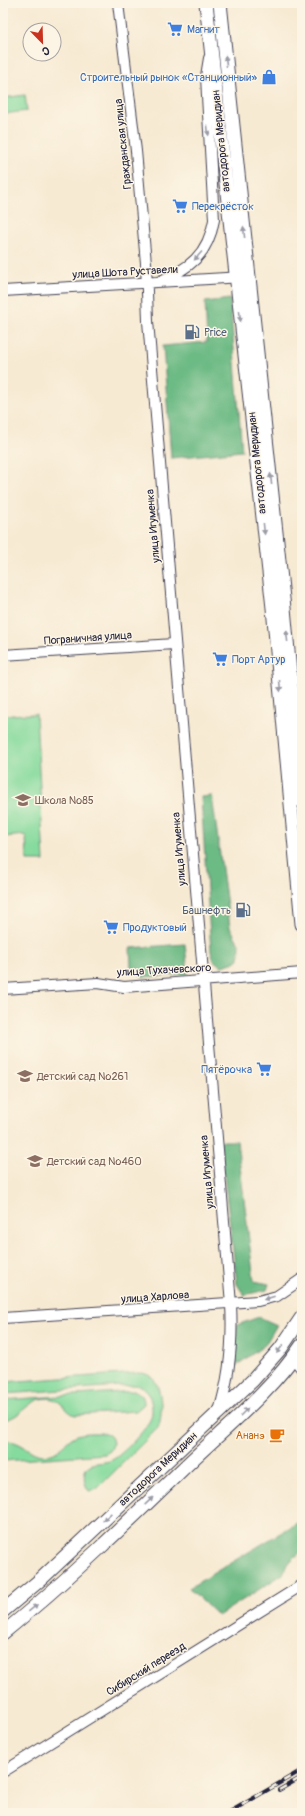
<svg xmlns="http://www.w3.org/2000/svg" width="305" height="1816" viewBox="0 0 305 1816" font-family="Pangolin,sans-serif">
	<rect width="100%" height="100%" fill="#fcf5e5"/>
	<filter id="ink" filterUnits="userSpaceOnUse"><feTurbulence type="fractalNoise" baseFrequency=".025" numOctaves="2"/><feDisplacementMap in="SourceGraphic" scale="8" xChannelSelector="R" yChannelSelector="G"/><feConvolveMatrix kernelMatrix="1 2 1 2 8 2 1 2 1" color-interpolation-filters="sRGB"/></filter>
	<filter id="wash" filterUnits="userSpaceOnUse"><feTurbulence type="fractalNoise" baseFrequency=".012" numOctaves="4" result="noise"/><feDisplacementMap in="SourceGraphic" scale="16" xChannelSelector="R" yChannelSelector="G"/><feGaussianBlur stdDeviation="0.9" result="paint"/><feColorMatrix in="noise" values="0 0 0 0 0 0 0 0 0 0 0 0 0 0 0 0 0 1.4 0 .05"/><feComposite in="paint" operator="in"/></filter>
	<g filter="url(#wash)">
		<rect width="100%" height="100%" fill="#f7ead3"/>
		<path fill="#85da9d" stroke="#547e6c" d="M25,95l2,16 -24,3v-16z
			M36,714l8,147h-17l-1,-26 -23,2v-122z
			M138,1373c7,0 13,2 17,8 7,9 8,37 3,47l-61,61 -8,2c-5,-7 -6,-15 -3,-23 7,-7 17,-4 26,-8 10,-5 37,-33 39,-43 2,-6 1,-13 -1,-19 -1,-8 -7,-12 -15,-13l-132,9v-12z
			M135,1391c7,3 9,6 9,13l-8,7 -61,4c-9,-3 -13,-14 -22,-16 -24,-5 -29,19 -50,21v-20z
			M106,1433c7,4 9,10 4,18l-5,3 -102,7v-20c20,-2 26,15 42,14 15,0 18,-13 30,-19 8,-4 21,-3 31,-3z"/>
		<path fill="#6cba84" stroke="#476e60" d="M230,299l12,152 -71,7 -8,-112 44,-4 -2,-40z
			M212,796l18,131 10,19 -1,13 -7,4 -10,3 -8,-5 -3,-9 -10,-155z
			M185,944l3,30 -45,3 -12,-10 -1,-19z
			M220,1141h17l17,140 15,3 -2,6 -23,5 -7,-11z
			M259,1317l18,8 -12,20 -28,20 -3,-6 3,-34z
			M302,1520v31l-15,13 -4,10 -65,42 -29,-28z"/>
	</g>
	<g filter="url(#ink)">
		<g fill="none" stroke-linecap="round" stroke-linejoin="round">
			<g stroke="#424052" stroke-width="12">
				<path id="minor" d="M118,3l18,148 10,112 2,58 83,983c2,37 -1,72 -12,107
					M158,282c31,-13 50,-27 56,-62l-7,-124 -1,-20 3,-18
					M3,291l240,-14
					M3,655l171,-11
					M3,989l95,-6 26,4 178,-14
					M3,1318l255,-17 19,-5 25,-17
					M293,1358l9,11
					M3,1772l299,-187"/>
			</g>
			<g stroke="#424052" stroke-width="15">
				<path id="major" d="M206,3l67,605 29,316
					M220,3l64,605 18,193
					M3,1611l37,-31 213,-200 28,-32 21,-31
					M3,1633c66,-54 127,-113 188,-172 39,-37 82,-72 111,-116"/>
			</g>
			<use href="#minor" stroke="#fff" stroke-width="10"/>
			<use href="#major" stroke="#fff" stroke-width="13"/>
			<g stroke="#22223b" stroke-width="4">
				<path id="rail" d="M298,3l4,21
					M279,1790l23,-13
					M228,1813l74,-43"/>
			</g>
			<use href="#rail" stroke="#fcf5e5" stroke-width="2.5" stroke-dasharray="8" stroke-linecap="butt"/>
		</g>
		<defs><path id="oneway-solid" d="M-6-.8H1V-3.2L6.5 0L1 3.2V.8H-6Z"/></defs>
		<g fill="#9c9ca7">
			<use href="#oneway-solid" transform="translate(226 61) rotate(-96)"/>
			<use href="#oneway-solid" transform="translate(208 130) rotate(83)"/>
			<use href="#oneway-solid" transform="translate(244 232) rotate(-96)"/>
			<use href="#oneway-solid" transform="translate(198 256) rotate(132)"/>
			<use href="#oneway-solid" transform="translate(240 316) rotate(84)"/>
			<use href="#oneway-solid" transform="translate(271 479) rotate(-96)"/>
			<use href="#oneway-solid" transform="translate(264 529) rotate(84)"/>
			<use href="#oneway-solid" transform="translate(287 636) rotate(-96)"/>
			<use href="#oneway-solid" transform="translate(280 686) rotate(85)"/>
			<use href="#oneway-solid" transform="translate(269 1298) rotate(162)"/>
			<use href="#oneway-solid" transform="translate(280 1349) rotate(128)"/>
			<use href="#oneway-solid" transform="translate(244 1412) rotate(-45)"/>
			<use href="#oneway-solid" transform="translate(149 1501) rotate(-44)"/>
			<use href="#oneway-solid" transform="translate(107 1517) rotate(137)"/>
			<use href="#oneway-solid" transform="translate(33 1608) rotate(-39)"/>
		</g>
	</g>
	<defs>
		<g id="supermarket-bare" transform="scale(1.2)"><path d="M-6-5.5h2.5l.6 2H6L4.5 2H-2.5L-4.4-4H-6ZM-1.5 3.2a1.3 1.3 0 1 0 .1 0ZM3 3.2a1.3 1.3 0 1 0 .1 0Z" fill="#3f7fe0" stroke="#fcf5e5" stroke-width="2.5" paint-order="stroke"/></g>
		<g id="shop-bare" transform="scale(1.2)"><path d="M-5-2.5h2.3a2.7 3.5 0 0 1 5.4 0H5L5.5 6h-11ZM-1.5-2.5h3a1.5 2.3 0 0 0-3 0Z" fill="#3f7fe0" stroke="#fcf5e5" stroke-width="2.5" paint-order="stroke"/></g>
		<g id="fuel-bare" transform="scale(1.2)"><path d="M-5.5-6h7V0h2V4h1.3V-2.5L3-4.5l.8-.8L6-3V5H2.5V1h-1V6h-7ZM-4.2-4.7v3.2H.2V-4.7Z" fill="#5c6f8a" stroke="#fcf5e5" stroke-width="2.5" paint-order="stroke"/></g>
		<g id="school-bare" transform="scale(1.2)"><path d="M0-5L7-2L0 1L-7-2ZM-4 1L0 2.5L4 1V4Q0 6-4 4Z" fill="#8d6e63" stroke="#fcf5e5" stroke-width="2.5" paint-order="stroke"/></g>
		<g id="cafe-bare" transform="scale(1.2)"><path d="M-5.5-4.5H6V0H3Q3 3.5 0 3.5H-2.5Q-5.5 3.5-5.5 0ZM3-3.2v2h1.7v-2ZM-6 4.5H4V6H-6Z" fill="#e8710a" stroke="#fcf5e5" stroke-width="2.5" paint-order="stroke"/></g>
	</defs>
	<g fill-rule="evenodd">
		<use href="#supermarket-bare" x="175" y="29"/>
		<use href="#shop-bare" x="269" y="77"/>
		<use href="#supermarket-bare" x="180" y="206"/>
		<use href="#fuel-bare" x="192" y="332"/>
		<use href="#supermarket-bare" x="220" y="659"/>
		<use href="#school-bare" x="23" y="800"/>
		<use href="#fuel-bare" x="243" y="910"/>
		<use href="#supermarket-bare" x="111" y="927"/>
		<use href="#supermarket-bare" x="264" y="1069"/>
		<use href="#school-bare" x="25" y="1076"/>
		<use href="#school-bare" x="35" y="1161"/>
		<use href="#cafe-bare" x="277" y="1435"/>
	</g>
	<g text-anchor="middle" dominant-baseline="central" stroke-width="3" stroke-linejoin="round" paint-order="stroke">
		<g font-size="11" fill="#366cbe" stroke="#fcf5e5" text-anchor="start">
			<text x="187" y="29">Магнит</text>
			<text x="257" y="77" text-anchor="end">Строительный рынок «Станционный»</text>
			<text x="192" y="206">Перекрёсток</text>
			<text x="232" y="659">Порт Артур</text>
			<text x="123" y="927">Продуктовый</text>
			<text x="252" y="1069" text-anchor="end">Пятёрочка</text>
		</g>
		<g font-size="11" fill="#22223b" stroke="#fcf5e5">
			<text transform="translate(221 141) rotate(-96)">автодорога Меридиан</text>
			<text transform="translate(123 144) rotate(-96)">Гражданская улица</text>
			<text transform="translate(125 272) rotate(-3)">улица Шота Руставели</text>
			<text transform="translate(257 463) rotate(-96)">автодорога Меридиан</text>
			<text transform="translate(153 526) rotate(-95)">улица Игуменка</text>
			<text transform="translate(88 638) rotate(-4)">Пограничная улица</text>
			<text transform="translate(179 849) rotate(-95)">улица Игуменка</text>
			<text transform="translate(164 970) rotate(-3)">улица Тухачевского</text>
			<text transform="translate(207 1172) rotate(-95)">улица Игуменка</text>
			<text transform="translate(155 1297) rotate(-4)">улица Харлова</text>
			<text transform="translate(158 1469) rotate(-43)">автодорога Меридиан</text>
			<text transform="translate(146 1669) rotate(-32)">Сибирский переезд</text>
		</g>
		<g font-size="11" fill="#4e5e75" stroke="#fcf5e5" text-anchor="start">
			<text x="204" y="332">Price</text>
			<text x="231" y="910" text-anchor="end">Башнефть</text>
		</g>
		<g font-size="11" fill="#785e54" stroke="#fcf5e5" text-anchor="start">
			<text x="35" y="800">Школа №85</text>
			<text x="37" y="1076">Детский сад №261</text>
			<text x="47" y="1161">Детский сад №460</text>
		</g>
		<g font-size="11" fill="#c56008" stroke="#fcf5e5" text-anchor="end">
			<text x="265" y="1435">Ананэ</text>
		</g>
	</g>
	<rect width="305" height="1816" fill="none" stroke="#fcf5e5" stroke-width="16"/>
	<g transform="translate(42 42) rotate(157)"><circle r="19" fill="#fcf5e5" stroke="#a5a1a1"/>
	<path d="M0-3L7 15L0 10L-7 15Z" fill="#c8321e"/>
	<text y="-6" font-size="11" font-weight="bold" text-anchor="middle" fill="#22223b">С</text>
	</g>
</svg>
